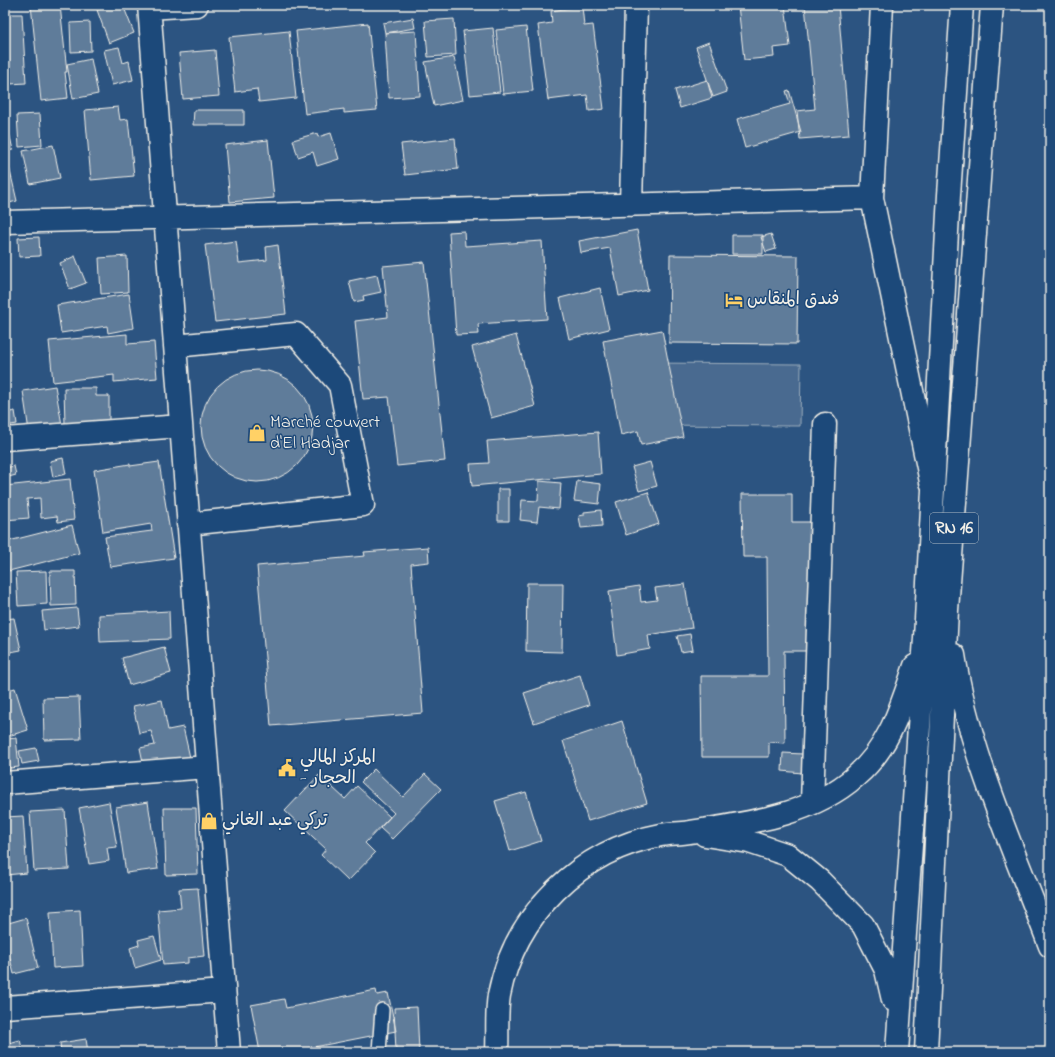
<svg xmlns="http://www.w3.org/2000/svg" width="1055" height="1057" viewBox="0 0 1055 1057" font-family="'Indie Flower','Playpen Sans Arabic',sans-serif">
	<rect width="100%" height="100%" fill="#2c5481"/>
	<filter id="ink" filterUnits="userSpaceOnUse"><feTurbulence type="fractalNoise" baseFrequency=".025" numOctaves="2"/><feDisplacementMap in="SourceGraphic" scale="8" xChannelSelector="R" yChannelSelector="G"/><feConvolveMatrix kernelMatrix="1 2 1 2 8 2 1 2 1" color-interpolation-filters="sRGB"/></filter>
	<g filter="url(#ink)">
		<path fill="#496b90" stroke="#9eaebc" d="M647,363l154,1 -1,62 -154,-1z"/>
		<path fill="#5e7b9a" stroke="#f4f1e8" d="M31,5h29l7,67h-2l3,26 -27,3z
			M110,5h13l11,28 -25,10 -12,-33z
			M738,5h47l5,41 -17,2 1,9 -30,3z
			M805,5h33l11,130 -49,4 -3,-28 18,-2z
			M582,6l2,20 9,-1 11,84 -15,2 -2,-16 -39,5 -10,-75 14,-2 -1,-12z
			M7,14h15l4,69 -16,1z
			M413,18l2,10 -30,5 -2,-10z
			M454,19l2,36 -28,2 -3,-36z
			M90,22l1,29 -20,1 -1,-29z
			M368,23l9,87 -33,3v-4l-39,5 -9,-83z
			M526,27l7,64 -30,3 -7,-64z
			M493,28l7,64 -30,3 -7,-64z
			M289,31l7,67 -37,4 -2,-13 -22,3 -6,-55z
			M416,31l4,65 -31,2 -4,-65z
			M709,42l18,50 -14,5 -17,-50z
			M5,47l6,37 -6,1z
			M119,47l4,16 6,-2 4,19 -21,5 -8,-35z
			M215,50l4,46 -36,3 -4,-46z
			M454,57l9,43 -29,6 -9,-44z
			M91,59l7,35 -25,5 -6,-35z
			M707,80l5,18 -32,10 -5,-18z
			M789,90l12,42 -56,16 -8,-29 53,-15 -4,-13z
			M118,107l2,13 8,-1 6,57 -43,4 -6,-70z
			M194,110h50v15h-51z
			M40,114l2,31 -23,2 -2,-32z
			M5,115l8,35 -8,1z
			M317,133l1,4 13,-4 8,26 -22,7 -4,-14 -15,5 -5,-17z
			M455,138l3,31 -53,6 -4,-31z
			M268,140l6,58 -44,4 -5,-57z
			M53,145l7,33 -30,6 -7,-33z
			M7,158l10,43 -12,3v-45z
			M637,230l11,60 -29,6 -9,-48 -29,5 -2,-12z
			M464,231l1,15 77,-5 5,78 -69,5 1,10 -23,1 -7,-103z
			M771,234l5,15 -10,3 -5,-15z
			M732,235h31v19h-31z
			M39,237l1,19 -21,1 -1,-19z
			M236,241l3,22 28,-3 -1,-13 12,-2 8,69 -71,8 -10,-77z
			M670,255l128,1 -1,88 -128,-1z
			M75,256l11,27 -16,6 -10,-26z
			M127,256l1,36 -27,2 -2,-36z
			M424,262l21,199 -48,5 -8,-69 -26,2 -8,-78 33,-4 -5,-51z
			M377,275l4,17 -18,4 1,4 -10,2 -5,-21z
			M600,288l9,41 -40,10 -9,-41z
			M129,294l5,34 -26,5 -1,-7 -46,7 -4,-28z
			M662,330l21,107 -42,8 -3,-14 -17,4 -18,-94z
			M127,334v10l27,-2 3,36 -43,4v-7l-61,7 -4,-41z
			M516,335l19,71 -44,12 -19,-71z
			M201 426a56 56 0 1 1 112 0a56 56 0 1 1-112 0Z
			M55,386l7,39 -33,6 -6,-40z
			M64,388h32v8h13v28h-44z
			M15,411l2,13 -12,2v-13z
			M598,432l3,42 -129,12 -2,-22 19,-1 -2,-22z
			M63,458l3,16 -13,3 -3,-16z
			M159,462l15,96 -64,9 -5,-30 47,-6 -1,-7 -48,8 -9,-62 36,-6v2z
			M650,462l7,24 -18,5 -7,-24z
			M14,466l2,9 -11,3v-10z
			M70,479l4,41 -16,2 -1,-6 -16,2 -1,-20 -13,1 2,19 -24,2v-34z
			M539,481l22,2 -2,26 -20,-2 -2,15 -17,-2 2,-20 16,1z
			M577,481l24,3 -2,20 -25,-3z
			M498,489h11v32h-11z
			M648,492l11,32 -33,11 -10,-33z
			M742,494h50v28h24l1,129h-33l1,92 -16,-1v15h-67l-1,-81h67l-1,-119h-24z
			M601,510l1,16 -21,2 -2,-12 5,-1v-3z
			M72,525l7,28 -70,18 -4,-17v-12z
			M428,547l1,15 -18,2 12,149 -152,13 -14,-160 108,-10 -1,-4z
			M46,571l1,33 -29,2 -2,-34z
			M50,571h25l1,34 -25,1z
			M527,583h36l-1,69 -36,-1z
			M685,584l7,44 -44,7 2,14 -33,6 -8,-64 30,-5 2,16 16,-2 -2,-12z
			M77,608l2,18 -35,4 -2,-19z
			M169,611l1,28 -70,3 -1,-27z
			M14,618l7,32 -16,3v-34z
			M690,634l3,16 -12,2 -4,-16z
			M164,647l7,26 -42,12 -7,-27z
			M580,675l9,30 -55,18 -10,-30z
			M15,688l13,42 -23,7v-46z
			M79,697l2,42 -37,1 -1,-42z
			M162,700l6,30 15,-3 8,35 -46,9 -5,-23 15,-3 -4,-14 -12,2 -6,-27z
			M622,721l25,82 -59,18 -25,-80z
			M16,738l3,29 -9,1 -2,-29z
			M36,748l3,13 -17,3 -3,-13z
			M5,750l5,23 -5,1z
			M783,753l20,1 -1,19 -20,-2z
			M374,769l29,28 22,-23 16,15 -49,50 -12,-11 14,-15 -33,-31z
			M319,775l26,24 12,-13 33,31 -25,26 10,10 -27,28 -27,-26 5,-6 -41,-38z
			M526,792l15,49 -31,10 -15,-50z
			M109,802l8,45 -10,1 2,13 -20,3 -10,-56z
			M148,802l10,67 -32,4 -10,-66z
			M164,808h32l2,66 -32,1z
			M65,810l4,59 -35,2 -4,-59z
			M23,816l4,57 -22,2v-58z
			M198,888l6,68 -16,2v5l-25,2 -5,-55 23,-2 -2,-19z
			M80,910l3,56 -30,2 -3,-56z
			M26,918l12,50 -24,6 -9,-35v-15z
			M154,936l7,24 -26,8 -5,-20 9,-3 -1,-5z
			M376,990l1,5 11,-2 8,38 -107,21h-29l-9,-47 33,-6 2,9z
			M417,1007l2,45h-23l-2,-44z
			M86,1039l2,13h-27l-1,-9z
			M20,1040l3,12h-18v-8z
			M192,1049l1,3h-40z"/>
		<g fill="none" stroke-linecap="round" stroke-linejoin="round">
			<g stroke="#f4f1e8" stroke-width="16">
				<path id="service" d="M379,1052l3,-42"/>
			</g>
			<g stroke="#f4f1e8" stroke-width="25">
				<path id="minor" d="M149,5l80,1047
					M882,5l-10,193 59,284
					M149,8l48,-3
					M631,205l5,-200
					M5,222l867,-24
					M175,346l121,-12 44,51 23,120 -175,19
					M5,439l176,-13
					M5,783l202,-16
					M812,803l13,-379
					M5,1007l219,-16"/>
			</g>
			<g stroke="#f4f1e8" stroke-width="25">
				<path id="trunk" d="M954,655c15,99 61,197 96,291
					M705,835l44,7 39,13 32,26 43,44 23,45 7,30
					M497,1052c1,-19 -1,-38 2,-57 16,-81 81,-145 162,-160 9,-2 19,-1 29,-3 57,-9 121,-16 166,-56 34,-29 45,-70 59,-110
					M897,1052l28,-414 24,-443 13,-190
					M926,1052l21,-442 45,-605"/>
			</g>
			<use href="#service" stroke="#1f4a7a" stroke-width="13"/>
			<use href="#minor" stroke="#1f4a7a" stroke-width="22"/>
			<use href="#trunk" stroke="#1f4a7a" stroke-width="22"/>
		</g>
	</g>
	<defs>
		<g id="hotel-bare" transform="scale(1.38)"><path d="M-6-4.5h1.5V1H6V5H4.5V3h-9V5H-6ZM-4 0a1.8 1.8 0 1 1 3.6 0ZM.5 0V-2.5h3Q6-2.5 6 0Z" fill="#ffd166" stroke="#1f4a7a" stroke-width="2.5" paint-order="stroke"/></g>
		<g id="shop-bare" transform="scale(1.38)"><path d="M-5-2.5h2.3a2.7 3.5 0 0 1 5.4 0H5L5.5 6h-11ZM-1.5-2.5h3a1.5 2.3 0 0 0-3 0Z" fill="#ffd166" stroke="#1f4a7a" stroke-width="2.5" paint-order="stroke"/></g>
		<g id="civic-bare" transform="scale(1.38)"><path d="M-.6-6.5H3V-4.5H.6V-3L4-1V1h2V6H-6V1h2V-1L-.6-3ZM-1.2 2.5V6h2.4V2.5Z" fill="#ffd166" stroke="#1f4a7a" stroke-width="2.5" paint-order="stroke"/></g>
	</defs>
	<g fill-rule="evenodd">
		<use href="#hotel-bare" x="734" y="300"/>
		<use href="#shop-bare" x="257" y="433"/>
		<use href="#civic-bare" x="287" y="768"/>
		<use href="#shop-bare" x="209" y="821"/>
	</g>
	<g text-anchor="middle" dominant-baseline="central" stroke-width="3" stroke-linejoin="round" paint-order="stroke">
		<rect fill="#1f4a7a" stroke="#b4bfc7" stroke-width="1" x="930" y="513" width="48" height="30" rx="3"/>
		<g font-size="17" font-weight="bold" fill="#f4f1e8">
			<text x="954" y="528">RN 16</text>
		</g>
		<g font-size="18" fill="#f4f1e8" stroke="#1f4a7a" text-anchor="start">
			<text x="747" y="300">فندق المنقاس</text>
			<text x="270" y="423">Marché couvert<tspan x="270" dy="21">d'El Hadjar</tspan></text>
			<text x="300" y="758">المركز المالي<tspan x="300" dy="21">- الحجار</tspan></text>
			<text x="222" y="821">تركي عبد الغاني</text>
		</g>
	</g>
	<rect width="1055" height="1057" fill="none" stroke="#1f4a7a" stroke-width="20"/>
	<rect x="10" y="10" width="1035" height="1037" fill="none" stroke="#f4f1e8" stroke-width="1.5" filter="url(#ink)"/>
</svg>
